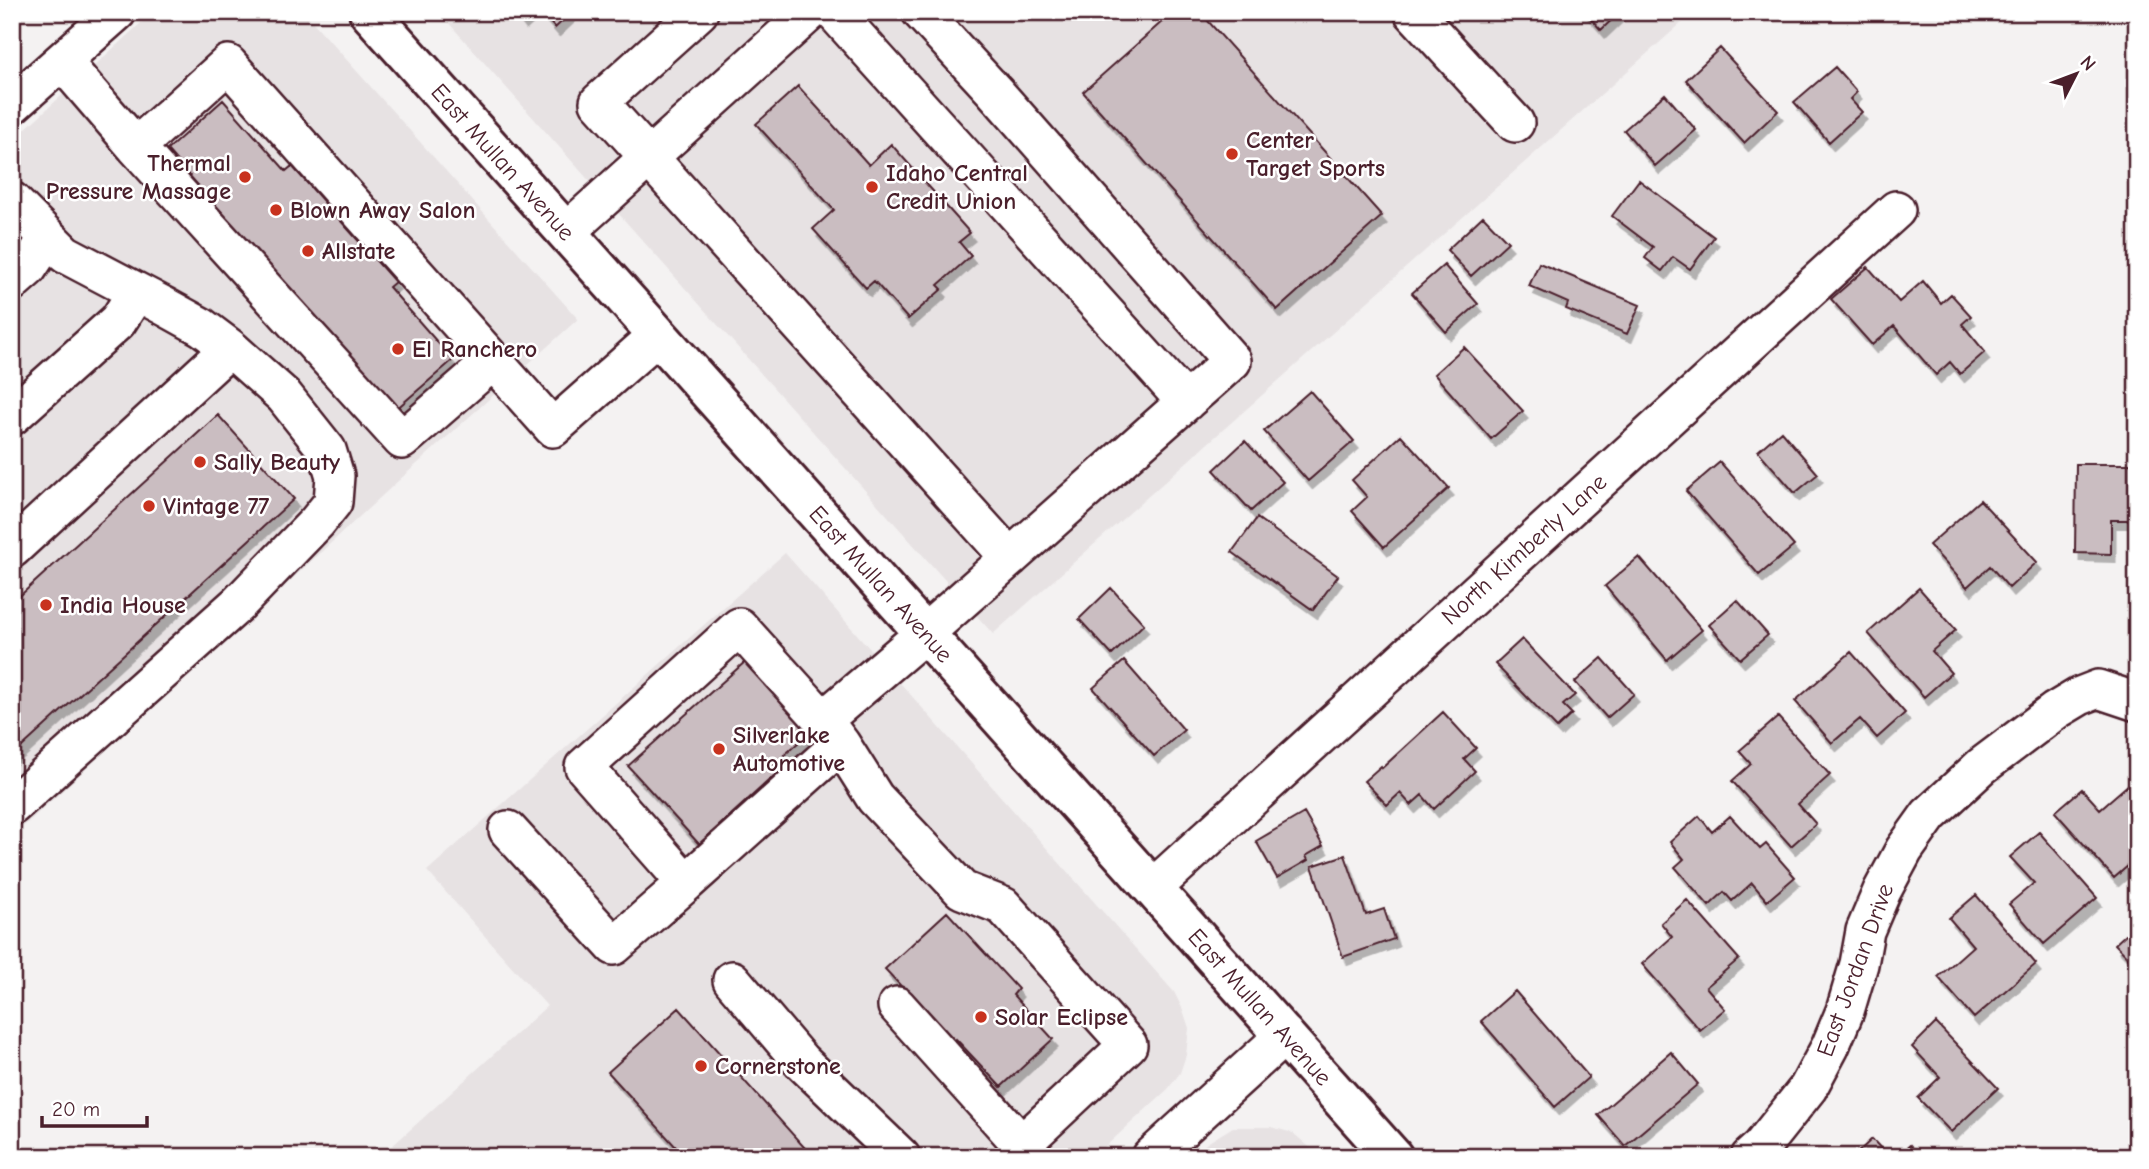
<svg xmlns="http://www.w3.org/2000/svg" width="2149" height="1169" viewBox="0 0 2149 1169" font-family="'Comic Neue',sans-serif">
	<defs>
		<filter id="shadow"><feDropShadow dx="4.5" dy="8" stdDeviation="0" flood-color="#0004"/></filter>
	</defs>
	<rect width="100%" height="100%" fill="#f4f2f2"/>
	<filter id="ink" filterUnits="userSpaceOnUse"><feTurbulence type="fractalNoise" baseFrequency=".0143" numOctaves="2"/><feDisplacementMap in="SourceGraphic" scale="14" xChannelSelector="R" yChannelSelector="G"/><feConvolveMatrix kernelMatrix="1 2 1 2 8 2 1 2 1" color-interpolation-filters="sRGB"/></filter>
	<g filter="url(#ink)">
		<path fill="#e7e2e3" d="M153,12h151l274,307 -181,163 -385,355v-696z
			M439,12h1255l-701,622z
			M785,553l389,439 9,18 6,18 -3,27 -6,18 -12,16 -74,68h-714l167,-151 -120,-135z
			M1233,1127h38l22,6 28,24h-129l15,-14z"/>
		<path fill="#cabdc1" stroke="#4a1f2b" stroke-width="2" filter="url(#shadow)" d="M515,12h17l-10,9z
			M541,12h31l-17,16z
			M1173,12h27l182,204 -105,94 -194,-218z
			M1585,12h35l-19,18z
			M1720,48l58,63 -34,32 -58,-63z
			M1835,67l22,25 -7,7 12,13 -33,30 -35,-40z
			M798,86l71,79 22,-21 79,89 -11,9 12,14 -33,29 4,4 -34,30 -34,-38 -8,7 -53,-59 21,-19 -78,-86z
			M1665,94l31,36 -41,36 -31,-36z
			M223,100l63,71 6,-5 103,116 -6,5 64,73 -58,50 -228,-260z
			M1639,180l75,57 -24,32 -17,-12 -11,14 -17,-13 8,-11 -41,-31z
			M1483,216l25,26 -37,34 -24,-26z
			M1539,263l101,42 -13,29 -61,-25 2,-6 -39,-17z
			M1444,265l34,39 -32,28 -34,-39z
			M1868,267l31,35 24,-21 18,22 10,-9 20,22 -9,8 23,28 -25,22 -10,-12 -14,13 -42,-49 -22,19 -41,-46z
			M1464,347l59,64 -32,28 -57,-65z
			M1310,391l44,50 -46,40 -44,-50z
			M218,415l76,84 -282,257v-153z
			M1781,431l37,43 -23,19 -37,-42z
			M1401,435l48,53 -65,59 -32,-36 15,-14 -15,-17z
			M1245,441l38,41 -32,29 -37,-41z
			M1720,462l74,84 -35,29 -73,-84z
			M2076,464h61v56h-26v34l-36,-1z
			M1980,500l57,62 -28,26 -19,-22 -23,21 -38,-42z
			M1257,518l81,58 -25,34 -81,-58z
			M1639,557l63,73 -35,30 -62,-74z
			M1111,588l33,36 -32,31 -33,-36z
			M1919,588l37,42 -24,21 19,22 -27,24 -56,-64z
			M1737,600l31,35 -28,24 -31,-34z
			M1522,639l53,56 -12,10 9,9 -15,14 -62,-64z
			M1851,652l54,61 -28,25 -17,-19 -28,24 -37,-42z
			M1602,658l32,36 -27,24 -32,-36z
			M746,661l63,72 -38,34 6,6 -78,71 -71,-78z
			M1124,661l60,69 -30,26 -61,-68z
			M1443,712l33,36 -12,11 11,12 -41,38 -12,-14 -11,10 -11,-12 -13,12 -23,-24 17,-15 1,2z
			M1778,717l52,58 -32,29 18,20 -25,22 -59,-65 19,-17 -12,-13z
			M2130,783l7,7v68l-23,20 -59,-66 27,-23 18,20z
			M1304,813l19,33 -17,10 2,4 -31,18 -21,-37z
			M1699,816l13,16 18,-16 30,33 6,-5 29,33 -28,24 -15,-18 -20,18 -8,-9 -15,14 -34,-39 9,-8 -14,-17z
			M2039,832l58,66 -53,46 -35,-40 25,-21 -24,-26z
			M1345,855l21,60 18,-6 10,30 -51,18 -31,-91z
			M1976,895l60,69 -62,54 -36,-41 35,-31 -24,-28z
			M1687,900l52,59 -33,28 19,22 -25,21 -58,-66 30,-27 -11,-14z
			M947,912l71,77 -5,6 40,44 -52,48 -45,-48 -3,3 -68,-73z
			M2137,924v43l-22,-23z
			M1515,991l74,86 -34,30 -74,-86z
			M679,1008l134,149h-128l-77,-85z
			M1936,1023l62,65 -47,44 -33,-34 22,-21 -28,-30z
			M1671,1052l27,32 -73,62 -27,-31z
			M1872,1139l17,18h-36z
			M1910,1145l11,12h-24z"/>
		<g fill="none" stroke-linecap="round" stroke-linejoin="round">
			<g stroke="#4a1f2b" stroke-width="42">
				<path id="minor" d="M699,12l-100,90 411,456
					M834,12l352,390
					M1413,12l102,111
					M62,61l74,86
					M12,105l105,-93
					M12,201l53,53 99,52 38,21 28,21 -218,201
					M566,232l244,-220
					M12,282l16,-14 20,-30
					M493,361l-91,79 -266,-293 92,-83 325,364 105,-93
					M12,416l106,-95 18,-28
					M823,720l18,24 -155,139 -102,-116 155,-140 84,93 102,-87 307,-272 -237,-269 -74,-80
					M841,744l34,54 87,92 41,16 125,139 -106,99
					M12,806l226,-202 79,-82 16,-20 2,-26 -8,-26 -43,-54 -54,-48
					M508,830l106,116 72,-63
					M1153,888l743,-678
					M732,980l69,81 100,96
					M897,1006l136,151
					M1151,1157l134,-122
					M1750,1157l11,-10 47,-59 22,-41 15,-36 14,-47 6,-33 17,-40 22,-41 25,-35 53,-49 73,-55 25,-15 18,-7 39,13"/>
			</g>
			<g stroke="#4a1f2b" stroke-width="44">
				<path id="major" d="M369,12l1024,1145"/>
			</g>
			<use href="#minor" stroke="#fff" stroke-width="37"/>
			<use href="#major" stroke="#fff" stroke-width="38"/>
		</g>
	</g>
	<g fill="#c8321e" stroke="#fff" stroke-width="2.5">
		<circle cx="1232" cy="154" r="7"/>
		<circle cx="245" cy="177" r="7"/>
		<circle cx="872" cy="187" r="7"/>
		<circle cx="276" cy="210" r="7"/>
		<circle cx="308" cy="251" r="7"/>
		<circle cx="398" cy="349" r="7"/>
		<circle cx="200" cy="462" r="7"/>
		<circle cx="149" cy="506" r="7"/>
		<circle cx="46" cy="605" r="7"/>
		<circle cx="719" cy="749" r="7"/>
		<circle cx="981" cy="1017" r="7"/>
		<circle cx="701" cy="1066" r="7"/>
	</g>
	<g text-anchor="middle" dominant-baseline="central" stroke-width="5" stroke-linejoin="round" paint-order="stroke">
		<g font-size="24" font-weight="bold" fill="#4a1f2b" stroke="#fff" text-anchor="start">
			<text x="1246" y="140">Center<tspan x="1246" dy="28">Target Sports</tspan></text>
			<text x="231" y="163" text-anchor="end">Thermal<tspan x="231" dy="28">Pressure Massage</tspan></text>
			<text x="886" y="173">Idaho Central<tspan x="886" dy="28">Credit Union</tspan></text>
			<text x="290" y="210">Blown Away Salon</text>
			<text x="322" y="251">Allstate</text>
			<text x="412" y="349">El Ranchero</text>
			<text x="214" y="462">Sally Beauty</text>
			<text x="163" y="506">Vintage 77</text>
			<text x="60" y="605">India House</text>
			<text x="733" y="735">Silverlake<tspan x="733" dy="28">Automotive</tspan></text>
			<text x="995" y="1017">Solar Eclipse</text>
			<text x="715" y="1066">Cornerstone</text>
		</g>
		<g font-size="24" fill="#4a1f2b" stroke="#fff">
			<text transform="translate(503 162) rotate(48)">East Mullan Avenue</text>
			<text transform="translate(1524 549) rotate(-42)">North Kimberly Lane</text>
			<text transform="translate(881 584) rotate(48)">East Mullan Avenue</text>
			<text transform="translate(1855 970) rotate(-70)">East Jordan Drive</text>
			<text transform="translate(1260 1007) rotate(48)">East Mullan Avenue</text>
		</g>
	</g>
	<rect width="2149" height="1169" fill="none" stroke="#fff" stroke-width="42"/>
	<rect x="21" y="21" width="2107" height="1127" fill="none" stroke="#4a1f2b" stroke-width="2.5" filter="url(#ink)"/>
	<g transform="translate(2076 74) rotate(48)" stroke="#ffffff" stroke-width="5" paint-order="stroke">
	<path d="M0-5L12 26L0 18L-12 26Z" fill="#4a1f2b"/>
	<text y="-10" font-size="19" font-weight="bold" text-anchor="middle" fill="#4a1f2b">N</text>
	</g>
	<path d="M42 1116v10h105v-10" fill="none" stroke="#4a1f2b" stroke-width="3.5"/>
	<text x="52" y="1116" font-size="21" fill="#4a1f2b" stroke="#ffffff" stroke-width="5" paint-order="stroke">20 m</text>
</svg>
